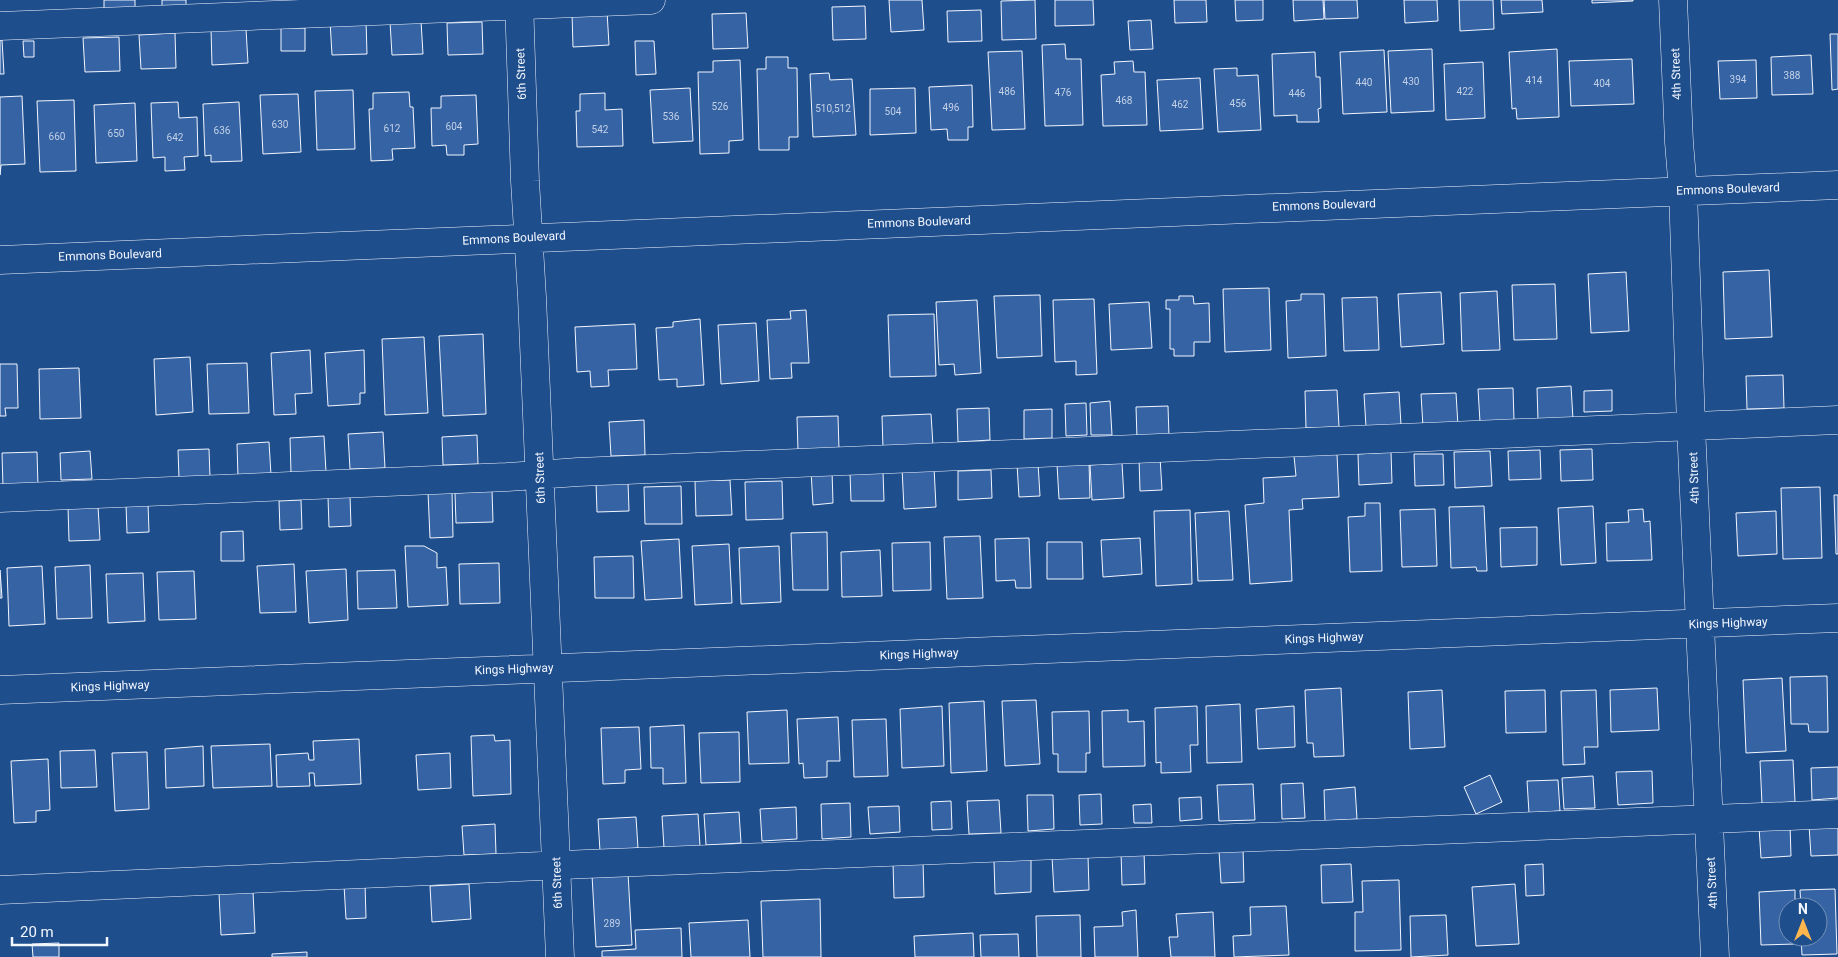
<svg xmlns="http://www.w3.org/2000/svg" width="1838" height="957" viewBox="0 0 1838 957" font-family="Roboto,sans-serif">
	<rect width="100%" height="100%" fill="#1f4e8c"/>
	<path fill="#3563a3" stroke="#f2f6ff" d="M104,0h31v9l-31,1z
		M162,0h24v6h-24z
		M889,0h33l2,30 -33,2z
		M1035,0l1,39 -34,1 -1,-39z
		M1055,0h38l1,25 -39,1z
		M1174,0h32l1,22 -32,1z
		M1235,0h28v20l-27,1z
		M1293,0h30l1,19 -30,2z
		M1324,0h33l1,18 -33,1z
		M1404,0h33l1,21 -33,2z
		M1459,0h34l1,29 -34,2z
		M1501,0h41l1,12 -41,2z
		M1592,0h41v1l-41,2z
		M865,6l1,33 -33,1 -1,-33z
		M981,10l1,31 -34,1 -1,-31z
		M607,11l2,34 -36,2 -1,-34z
		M746,13l2,35 -35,1 -1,-35z
		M366,20l1,34 -35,1 -2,-34z
		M1151,20l2,29 -23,1 -2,-29z
		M421,21l2,33 -31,1 -2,-33z
		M482,22l1,32 -35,1 -1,-32z
		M281,28h24v23h-24z
		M246,29l2,34 -36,2 -1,-35z
		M175,33l1,35 -35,1 -2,-34z
		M1830,34h8v55l-6,1z
		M119,37l1,34 -35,1 -2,-34z
		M0,40h2l2,34h-4z
		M23,41h11v16h-10z
		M635,41h19l2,33 -20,1z
		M1065,44l1,15h15l2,66 -38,1 -3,-81z
		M1432,49l2,62 -43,2 -3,-62z
		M1557,49l2,68 -42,2 -1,-11 -4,1 -3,-57z
		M1384,50l3,62 -44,2 -3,-62z
		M1022,51l3,78 -33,1 -4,-78z
		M1315,52l1,25h4l1,31 -3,1 1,13h-22v-7l-23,1 -2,-62z
		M1811,55l2,39 -41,1 -1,-38z
		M766,57h22v11h9l1,69h-9v13h-30l-2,-81h9z
		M1632,59l2,45 -63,2 -2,-45z
		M740,60l3,80 -14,1v12l-29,1 -2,-82h15v-11z
		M1756,60l1,38 -37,1 -2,-38z
		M1133,61l1,11h11l2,53 -44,1 -2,-51 14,-1 -1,-12z
		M1483,62l2,56 -39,2 -2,-56z
		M1237,68v8l21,-1 3,55 -43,2 -4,-63z
		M829,73l1,7 22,-1 4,56 -43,2 -3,-63z
		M1200,78l3,51 -43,2 -3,-51z
		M972,85l1,42h-5v13h-20l-1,-11 -16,1 -2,-43z
		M690,88l3,53 -40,2 -3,-53z
		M915,88l1,45 -46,2v-46z
		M353,90l2,59 -38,1 -2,-59z
		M409,92l1,15h3l2,41 -23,1 1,11 -22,1 -2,-52h4v-16z
		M605,93v17l17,-1 1,37 -46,1 -1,-36h4v-17z
		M298,94l3,58 -38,2 -3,-59z
		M476,95l2,49 -14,1v10h-17l-1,-10 -14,1 -1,-38h10v-12z
		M22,96l3,68 -24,1 -1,10v-78z
		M74,100l2,71 -36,1 -3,-71z
		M178,102l1,16 18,-1 1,39 -14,1 1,13 -20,1v-14l-12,1 -2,-55z
		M239,102l3,59 -31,1v-7l-6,1 -2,-52z
		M135,103l2,58 -41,2 -2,-58z
		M1769,270l3,67 -47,2 -2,-67z
		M1626,272l3,59 -38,2 -3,-59z
		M1555,284l2,55 -43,1 -2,-55z
		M1269,288l2,62 -46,2 -2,-63z
		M1497,291l3,59 -38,1 -2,-58z
		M1441,292l3,52 -43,3 -3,-53z
		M1301,294h23l2,62 -38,2 -2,-57 15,-1z
		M1040,295l2,61 -45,2 -3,-62z
		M1179,296h14l1,8 15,-1 1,39h-16v14h-20v-7h-4v-40h-4v-9h13z
		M1377,297l2,53 -35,1 -2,-53z
		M1094,299l3,75 -21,1v-14l-21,1 -2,-62z
		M977,300l4,73 -26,2 -1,-11 -15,1 -3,-63z
		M1149,302l3,46 -41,2 -2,-46z
		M806,310l3,53h-18l1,15 -22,1 -3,-59 24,-1 -1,-8z
		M934,314l2,62 -46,1 -2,-62z
		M700,319l4,66 -27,2v-8l-18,1 -3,-52 17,-1v-5z
		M756,323l3,58 -38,3 -3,-59z
		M635,324l2,45 -29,1 1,16 -18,1 -1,-16 -13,1 -2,-45z
		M483,334l3,80 -43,2 -4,-80z
		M424,337l4,76 -43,2 -3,-76z
		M310,350l2,43 -17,1 1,20 -22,1 -3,-62z
		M364,350l1,43h-5v11l-32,2 -3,-53z
		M190,357l3,55 -37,3 -2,-56z
		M247,363l2,50 -40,1 -2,-50z
		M0,364h17l1,44h-13l1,8h-6z
		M79,368l2,50 -41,1 -1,-50z
		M1783,375l1,33 -37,1 -1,-33z
		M1571,386l2,33 -35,1 -1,-32z
		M1513,388l1,32 -34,2 -2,-33z
		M1337,390l2,37 -33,1 -1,-37z
		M1612,390v21l-28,1v-21z
		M1399,392l2,33 -35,2 -2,-33z
		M1456,393l2,33 -35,1 -2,-33z
		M1110,401l2,34h-21l-1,-32z
		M1086,403l1,32 -21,1 -1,-32z
		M1168,406l1,31 -32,1 -1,-31z
		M989,408l1,32 -32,2 -1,-33z
		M1052,409v29l-28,1v-29z
		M931,414l2,32 -50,3 -1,-33z
		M838,416l1,34 -41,1 -1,-34z
		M644,420l1,35 -34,1 -2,-34z
		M383,432l2,36 -35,1 -2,-35z
		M477,435l1,29 -35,1 -1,-28z
		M324,436l2,36 -35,1 -1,-35z
		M269,442l2,33 -33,2 -1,-33z
		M209,449l1,28 -31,1 -1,-28z
		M1592,449l1,31 -32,1 -1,-31z
		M1540,450l1,29 -32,1 -1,-29z
		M90,451l2,28 -31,1 -1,-27z
		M1490,451l2,35 -37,2 -1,-36z
		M37,452l1,34 -35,1 -1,-34z
		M1391,452l1,31 -33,2 -1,-31z
		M1337,454l2,43 -37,2 1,10 -14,1 3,71 -42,3 -5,-79 19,-2 -1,-25 33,-2 -2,-20z
		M1414,454h29l1,31 -29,1z
		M1160,457l2,33 -22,1 -1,-33z
		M1089,462l1,36 -31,1 -2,-35z
		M1038,463l2,33 -21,1 -2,-33z
		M1122,463l2,35 -32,2 -2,-35z
		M934,467l2,40 -32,2 -2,-41z
		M991,470l1,28 -34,2v-29z
		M811,471h21l1,32 -20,2z
		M883,472l1,29h-33l-1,-28z
		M730,480l2,35 -36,1 -1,-35z
		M782,481l1,38 -37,1 -1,-38z
		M596,482h32l1,29 -32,1z
		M681,486l1,38h-37l-1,-37z
		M1820,487l2,71 -39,1 -2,-71z
		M452,491l1,46 -23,1 -2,-46z
		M492,491l1,31 -37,1 -1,-30z
		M1834,495h4v59h-2z
		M350,496l1,30 -22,1 -1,-30z
		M301,500l1,29 -22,1 -1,-29z
		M148,503l1,29 -22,1 -1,-29z
		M1365,503h15l2,68 -32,1 -2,-55 17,-1z
		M98,506l2,34 -31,1 -1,-34z
		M1484,506l3,65h-10l-1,-4 -25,1 -2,-61z
		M1593,506l3,57 -35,2 -3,-57z
		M1435,509l2,57 -35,1 -2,-57z
		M1643,509l1,13 6,-1 2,39 -45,1 -1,-38 23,-1 -1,-12z
		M1190,510l2,74 -36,2 -2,-75z
		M1229,511l4,69 -35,1 -3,-68z
		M1776,511l1,43 -39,2 -2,-43z
		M1537,527v38l-36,2 -1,-39z
		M243,531l1,30h-23v-29z
		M827,532l1,58h-35l-2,-57z
		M980,536l3,62 -36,1 -3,-62z
		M1029,538l2,50h-15l-1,-8 -19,1 -1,-42z
		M1140,538l2,36 -39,3 -2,-37z
		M679,539l3,59 -37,2 -4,-59z
		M930,542l1,48 -38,1 -1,-48z
		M1047,542h35l1,37h-36z
		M729,544l3,59 -37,2 -3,-59z
		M405,546h19l13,7v15l9,-1 2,38 -40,2z
		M779,546l2,56 -40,2 -2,-56z
		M880,550l2,46 -40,1 -1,-45z
		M633,556l1,42h-39l-1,-41z
		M499,563l1,40 -40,1 -1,-40z
		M294,564l2,48 -36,1 -3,-47z
		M90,565l2,53 -35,1 -2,-52z
		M42,566l3,58 -36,2 -2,-58z
		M346,569l2,51 -39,3 -3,-52z
		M0,570l2,28h-2z
		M395,570l2,38 -39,1 -1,-38z
		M194,571l2,48 -37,1 -2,-48z
		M143,573l2,48 -37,2 -2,-49z
		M1827,676l1,56h-19l-1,-8h-17l-1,-47z
		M1782,678l4,73 -40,2 -3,-73z
		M1341,688l3,68 -30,1 -1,-14h-6l-2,-53z
		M1657,688l2,42 -48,2 -1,-42z
		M1442,690l3,57 -35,2 -2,-57z
		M1545,690l1,42 -40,1 -1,-42z
		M1596,690l2,57h-14l1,17 -22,1 -2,-74z
		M1036,700l4,64 -35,2 -3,-65z
		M984,701l3,70 -36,2 -2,-70z
		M1240,704l2,58 -35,1 -1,-57z
		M942,706l2,60 -42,2 -2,-59z
		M1197,706l1,39h-8l1,27 -30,1v-11l-5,1 -1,-55z
		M1294,706l1,41 -37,2 -2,-40z
		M787,710l2,53 -40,1 -2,-52z
		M1128,710v12l16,-1 1,45 -42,1 -1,-56z
		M1089,711l1,42h-4v19h-28v-18h-5l-1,-42z
		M838,717l2,44h-13v16l-23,1 -1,-15 -4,1 -2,-45z
		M886,719l2,57 -34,1 -2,-57z
		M684,725l2,58 -23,1v-16h-12l-1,-41z
		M639,727l2,42 -16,1v13l-22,1 -2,-56z
		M739,732l1,50 -39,1 -2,-50z
		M494,735l1,6 15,-1 1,54 -38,2 -2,-60z
		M359,739l2,45 -46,2 -1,-13h-5l1,13 -33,1 -1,-32 32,-2 1,7h5l-1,-19z
		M270,744l2,42 -59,2 -2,-42z
		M203,746l1,40 -38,2 -1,-39z
		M95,750l2,37 -36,1 -1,-37z
		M147,752l2,57 -34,2 -3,-58z
		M450,753l1,35 -33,2 -2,-35z
		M48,759l2,51 -14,1v11l-22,1 -3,-62z
		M1793,760l2,42 -33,2 -2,-43z
		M1838,767v31l-26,2 -1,-32z
		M1652,771l1,32 -35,2 -2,-33z
		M1490,775l12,27 -26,12 -12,-27z
		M1593,776l2,32 -31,1 -2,-31z
		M1558,780l2,31 -31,2 -2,-32z
		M1303,783l2,35 -23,1 -1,-35z
		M1253,784l2,36 -36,1 -2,-36z
		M1355,787l2,32 -32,2 -1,-31z
		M1101,794l1,30 -22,1 -1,-30z
		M1027,795h26l1,34 -26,2z
		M1201,797l1,22 -22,2 -1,-23z
		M999,800l2,33 -32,1 -2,-33z
		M951,801l1,28 -20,1 -1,-28z
		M850,803l1,34 -29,2 -1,-35z
		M1151,804l1,19h-18l-1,-18z
		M899,806l1,26 -30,2 -2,-27z
		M796,807l1,32 -35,2 -2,-32z
		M739,812l2,31 -35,2 -2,-31z
		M698,814l2,32 -36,2 -2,-32z
		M636,817l2,31 -38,3 -2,-32z
		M1838,823v32l-27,1 -2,-31z
		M495,824l1,30 -32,1 -2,-29z
		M1790,825l1,31 -30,2 -2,-31z
		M1243,849l1,33 -23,1 -2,-32z
		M1144,851l1,33 -23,1 -1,-33z
		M1088,856l1,34 -35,2 -2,-35z
		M1031,859v33l-36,2 -1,-33z
		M923,862l1,35 -30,1 -1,-35z
		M1351,864l2,38 -31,1 -1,-38z
		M1543,864l1,31 -18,1 -1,-31z
		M628,873l4,72 -36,2 -4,-72z
		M1399,880l2,70 -46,1v-39h8l-1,-31z
		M365,884l1,34 -20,1 -2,-34z
		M469,884l2,35 -39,3 -2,-36z
		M1515,884l4,60 -43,2 -4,-59z
		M1835,889l2,65 -35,1 -1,-18h17v-30h-17l-1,-17z
		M1795,890v17h-7v30h8v7l-35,1 -2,-53z
		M253,892l2,41 -34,2 -2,-42z
		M820,899l1,58h-58l-2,-56z
		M1286,906l3,49 -55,2 -1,-21 18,-1 -1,-28z
		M1136,910l2,47h-43l-1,-30 29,-1 -1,-14z
		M1213,912l2,45h-44l-2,-20h9l-2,-23z
		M1080,915l1,42h-44l-1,-41z
		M1446,915l2,40 -37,2 -1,-41z
		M748,920l2,37h-59l-2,-34z
		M681,928l1,29h-80v-6l34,-2 -1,-19z
		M973,933l1,24h-59l-1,-21z
		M1018,934l1,23h-38l-1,-22z
		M59,943v14h-26l-1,-13z
		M307,952v5h-35v-3z"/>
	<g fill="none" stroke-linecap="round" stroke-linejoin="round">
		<g stroke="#f2f6ff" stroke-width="29">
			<path id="minor" d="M519,0l6,181 7,116 28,660
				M1673,0l6,142 4,49 8,235 24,531
				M0,26l651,-26
				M0,260l1838,-75
				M0,498l507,-21 71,-5 1260,-52
				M0,690l1838,-72
				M0,890l586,-26 1252,-50"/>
		</g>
		<use href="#minor" stroke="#1f4e8c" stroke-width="28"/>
	</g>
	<g text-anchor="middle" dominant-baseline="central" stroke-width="4" stroke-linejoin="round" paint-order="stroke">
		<g font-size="10" fill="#c3d1e8">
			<text x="1792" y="75">388</text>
			<text x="1738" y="79">394</text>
			<text x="1534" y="80">414</text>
			<text x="1411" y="81">430</text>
			<text x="1364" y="82">440</text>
			<text x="1602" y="83">404</text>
			<text x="1007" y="91">486</text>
			<text x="1465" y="91">422</text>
			<text x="1063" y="92">476</text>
			<text x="1297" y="93">446</text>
			<text x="1124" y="100">468</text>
			<text x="1238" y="103">456</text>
			<text x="1180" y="104">462</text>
			<text x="720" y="106">526</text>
			<text x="951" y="107">496</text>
			<text x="833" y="108">510,512</text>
			<text x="893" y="111">504</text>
			<text x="671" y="116">536</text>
			<text x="280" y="124">630</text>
			<text x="454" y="126">604</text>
			<text x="392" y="128">612</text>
			<text x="600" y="129">542</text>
			<text x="222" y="130">636</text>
			<text x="116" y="133">650</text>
			<text x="57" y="136">660</text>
			<text x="175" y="137">642</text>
			<text x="612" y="923">289</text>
		</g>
		<g font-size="12" fill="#f2f6ff" stroke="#1f4e8c">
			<text transform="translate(521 74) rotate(-92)">6th Street</text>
			<text transform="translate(1676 74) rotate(-92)">4th Street</text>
			<text transform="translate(1728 189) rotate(-2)">Emmons Boulevard</text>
			<text transform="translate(1324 205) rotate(-2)">Emmons Boulevard</text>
			<text transform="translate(919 222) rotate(-2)">Emmons Boulevard</text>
			<text transform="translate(514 238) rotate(-3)">Emmons Boulevard</text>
			<text transform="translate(110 255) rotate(-2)">Emmons Boulevard</text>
			<text transform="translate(540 478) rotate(-92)">6th Street</text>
			<text transform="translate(1694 478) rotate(-92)">4th Street</text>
			<text transform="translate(1728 623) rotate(-2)">Kings Highway</text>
			<text transform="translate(1324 638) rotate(-2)">Kings Highway</text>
			<text transform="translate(919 654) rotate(-2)">Kings Highway</text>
			<text transform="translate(514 669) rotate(-2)">Kings Highway</text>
			<text transform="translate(110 686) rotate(-2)">Kings Highway</text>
			<text transform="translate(557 883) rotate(-92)">6th Street</text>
			<text transform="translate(1712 883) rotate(-93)">4th Street</text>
		</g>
	</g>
	<g transform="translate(1803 922)"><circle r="24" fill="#1f4e8c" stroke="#7391ba"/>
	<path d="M0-4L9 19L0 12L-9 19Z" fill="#ffb74d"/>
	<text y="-8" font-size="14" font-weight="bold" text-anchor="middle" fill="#f2f6ff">N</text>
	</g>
	<path d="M12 937v8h95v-8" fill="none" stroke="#f2f6ff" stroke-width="2.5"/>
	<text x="20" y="937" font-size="15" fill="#f2f6ff" stroke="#1f4e8c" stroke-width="4" paint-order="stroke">20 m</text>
</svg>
